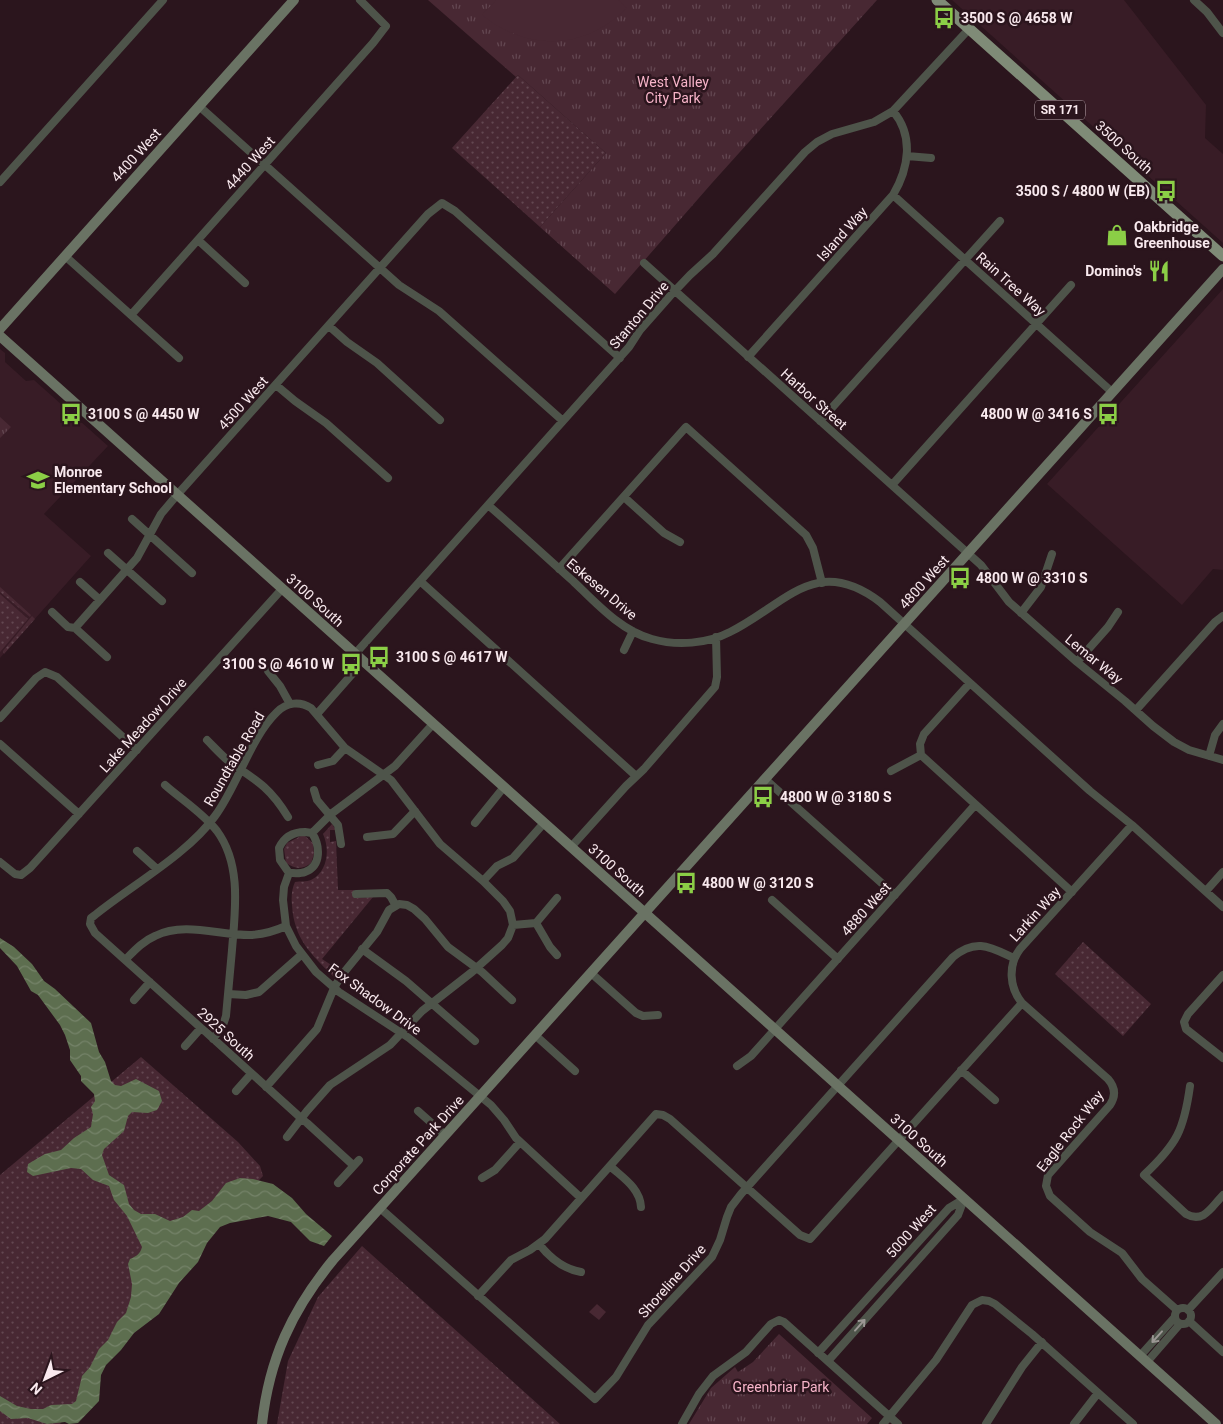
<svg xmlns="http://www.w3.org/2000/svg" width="1223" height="1424" viewBox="0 0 1223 1424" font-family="Roboto,sans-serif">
	<defs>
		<pattern id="grass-dots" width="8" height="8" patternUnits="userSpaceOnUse" patternTransform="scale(1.25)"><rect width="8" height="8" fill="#482833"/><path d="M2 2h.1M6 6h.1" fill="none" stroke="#634751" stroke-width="1.8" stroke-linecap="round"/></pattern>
		<pattern id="park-tufts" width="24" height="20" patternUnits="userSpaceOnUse" patternTransform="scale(1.25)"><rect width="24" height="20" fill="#482833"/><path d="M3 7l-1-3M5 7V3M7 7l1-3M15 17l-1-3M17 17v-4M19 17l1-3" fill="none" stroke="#634751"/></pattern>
		<pattern id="water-waves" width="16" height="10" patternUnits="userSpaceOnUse" patternTransform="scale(1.25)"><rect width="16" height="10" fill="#5d6e4f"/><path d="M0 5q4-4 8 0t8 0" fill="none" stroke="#758369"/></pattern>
	</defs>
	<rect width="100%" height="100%" fill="#2b151d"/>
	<path fill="#381c26" d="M952,0h172l82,105 -1,33 18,16v89z
		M1223,289v281l-10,-1 -31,36 -135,-121z
		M0,349l5,4v9l21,19 8,-1 74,66 -64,68 47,42 -91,102z"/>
	<path fill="url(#grass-dots)" d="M518,75l88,78 -66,74 -88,-79z
		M0,587l31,28 -1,2 -30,-25z
		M0,594l28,25 -28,33z
		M32,616l3,3 -31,35 -1,-3z
		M332,824l4,6h-6v12l6,-1 2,49h16l1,8 18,-1 -51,62 17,11 -5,7c-23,-23 -40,-38 -42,-72 -1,-8 0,-17 3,-23 5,-1 12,0 16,-2 17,-8 19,-31 12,-46z
		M301,836h4l8,7 1,11 -3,9c-9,7 -16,6 -25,0l-2,-14 3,-6z
		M1083,942l68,62 -28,32 -68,-62z
		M141,1057l97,85 22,24 3,10 -143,147 -43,80 -17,21h-60v-249z
		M362,1246l198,178h-283l11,-63 30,-64z"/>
	<path fill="url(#park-tufts)" d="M428,0h449l-165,183 -97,111 -75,-67 66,-74 -88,-78 -2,2z
		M0,417l11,10 -11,11z
		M779,1334l93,84 -5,6h-178l22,-36 24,-21 3,5 15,-10z"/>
	<path fill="#482833" d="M496,0h122l9,8c-42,42 -99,44 -145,7z
		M597,1304l9,8 -7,8 -10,-8z"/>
	<path fill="url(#water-waves)" d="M0,938l14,9 18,17 12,17 11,8 36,34 8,29 6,10 6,19 4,4 6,1 15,-7 23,12 3,10 -5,9 -9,3 -16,-1 -4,4 -4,15 -20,18 -2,6 7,20 15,10 5,19 5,6 7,4h14l15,7 13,-4 9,-7 7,1 13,-10 14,-18 14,-5 13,1 20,5 19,14 14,16 26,22 -8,10 -14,-5 -19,-19 -23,-6 -38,7 -10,4 -13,16 -9,19 -19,21 -20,31 -25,19 -13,17 -15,15 -5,10 -2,26 -21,22 -9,1 -4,-2 -18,2 -19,-6 -17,1 -11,-8v-15l17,10 14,3h12l8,-4 21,-1 4,-3 6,-25 8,-9 9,-18 9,-9 9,-18 9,-9 5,-16 1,-13 -4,-20 2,-5c7,-3 10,-5 12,-12l-15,-31 -13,-16 -5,-14 -16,-6 -12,-11 -10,-1 -38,8 -6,-4 1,-8 17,-10 16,-4 13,-12 17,-11 2,-13 -2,-7 4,-6 -1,-7 -13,-13v-5l-11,-16v-10l-5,-15 -5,-10 -22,-30 -7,-4 -14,-25 -17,-18z"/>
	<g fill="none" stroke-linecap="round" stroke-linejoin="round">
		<path stroke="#4e544a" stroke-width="8" d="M1194,0l13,12 16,21
			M199,106l200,179 40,26 124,110
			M907,156l24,2
			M0,182l163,-182
			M893,195l219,197
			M198,240l47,43
			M65,256l114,102
			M644,263l337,302 28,37 68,60 48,39 28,25 21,16 15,8 34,10
			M131,315l242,-272 13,-17 -26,-26
			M329,326l18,16 30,21 63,57
			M748,357l145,-162c16,-27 21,-59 0,-84
			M276,385l19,16 31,22 62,55
			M820,421l180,-200
			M892,485l179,-200
			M624,497l40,36 16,9
			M488,505c29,25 57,51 85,76 23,22 48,50 79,58 25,7 55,5 78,-7 55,-27 85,-79 150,-30l210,189 42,34 91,82
			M132,519l60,54
			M108,553l54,48
			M559,569l127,-142 120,108 7,13 9,35
			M420,581l216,195
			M80,582l20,18
			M52,612l16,15 7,1 32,29
			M1021,613l20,-26 11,-33
			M75,628l62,-70 24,-44 16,-19 251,-281 14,-11 13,8 165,147
			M624,650l9,-19
			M355,654l274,-307 11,-17 30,-34 20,-21 23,-21 92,-102 12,-10 15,-8 42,-12 19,-11 76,-82
			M1077,662l31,-35 10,-15
			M268,671l12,15 10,18
			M1136,710l79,-88 8,-6
			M317,714l36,-41
			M0,718l36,-40 9,-6 12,5 80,73
			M207,740c8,8 16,17 25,24 26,17 39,25 56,53
			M0,744l79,70
			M921,755l151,137
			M1209,756l6,-21 8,-11
			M318,765l15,-4 12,-13
			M891,771l30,-16 -1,-11 4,-10 46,-51
			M765,779l130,116
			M165,785c17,15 38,28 52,46 25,34 18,80 15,119 -2,22 -4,44 -6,66l-3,9 -10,14
			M314,790l3,10 21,25 3,19
			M475,823l29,-36
			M1132,825l-112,124c-12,16 -11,38 2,54l86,76c7,8 8,17 2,26l-62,70 -2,11 4,10 40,36 32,21 20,26 35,31
			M305,832l7,1c8,12 10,33 -7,39 -5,2 -11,1 -16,1l-9,-13 -1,-12c5,-11 14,-16 26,-16z
			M312,833l19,-19 64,-48 38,-42
			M367,837l26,-3 22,-23
			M571,847l55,-61 18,-17 71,-82 2,-10 -1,-40
			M137,851l20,18
			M0,862l15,12 6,1 9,-7 252,-279
			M289,873l-5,14 -1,13 3,26 10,20 20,26 23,20 70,46 82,67 13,15 12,18 65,60
			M483,881l14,-15 16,-8 31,-35
			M1206,891l17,-19
			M356,894l31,-1 4,4 5,9
			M772,900l66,59
			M536,923l14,24 7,8
			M513,925l23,-2 21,-25
			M362,949l44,32 69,60
			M125,960c9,-9 18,-19 30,-24 30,-15 66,0 97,-1 12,-1 23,-4 34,-9
			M591,973l45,40 7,3 15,-1
			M1223,975l-35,39 -4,8 2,7 37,29
			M228,994l18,1 13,-3 42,-37
			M134,1000l16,-18
			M535,1035l40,36
			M185,1046l16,-18
			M737,1066l14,-10 224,-251
			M961,1070l34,30
			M1190,1086c-6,44 -13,58 -46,89l42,39c18,10 26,-8 37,-19
			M266,1087l51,-58 17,-41 7,-12 36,-44 12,-22 10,-6 8,1 7,4 11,10 23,28 34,25 30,28
			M236,1091l15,-17
			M418,1111l27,24
			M287,1137l20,-26 23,-26 60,-40 32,-34 50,-39 30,-27 6,-7 5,-13 -3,-14 -7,-10 -20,-20 -43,-37 -49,-64 -46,-32 -34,-40c-11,-7 -24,-6 -34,4 -27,26 -39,73 -62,104 -27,38 -83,69 -120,99l-4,3 -1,6 5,9 106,95 6,5c32,29 63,57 95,86l5,4 46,42
			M610,1166c13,12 30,22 31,41
			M482,1178l13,-8 25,-28
			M338,1183l21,-23
			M380,1208l215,191 21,-22 32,-52 64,-68 8,-17 7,-23 4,-10 10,-13 212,-237c23,-19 37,-10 61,1
			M539,1244c11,14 24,25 42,28
			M478,1296l33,-36 19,-10 15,-11 111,-125 7,1 7,4 130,116 10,4 212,-236
			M1175 1316a8 8 0 1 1 16 0a8 8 0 1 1-16 0Z
			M1188,1310l35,-38
			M1189,1321l34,31
			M818,1353l131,-145 15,-9
			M1140,1356l35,-39
			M828,1361l130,-146 6,-16
			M1147,1362l33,-38
			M682,1424l17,-30 14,-18 33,-24 25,-28 8,-4 5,2 114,102
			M883,1424l53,-64 36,-55 10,-5 7,1 6,3 37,30 101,90
			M986,1424l36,-57 20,-25
			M1074,1424l24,-31"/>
		<path stroke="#6a7364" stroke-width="10" d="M0,329l294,-329
			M0,336l1216,1088
			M262,1424c7,-65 30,-114 71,-164l890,-991"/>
		<path stroke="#7f8b77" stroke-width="11" d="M937,0l286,256"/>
	</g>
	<defs><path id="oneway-shaft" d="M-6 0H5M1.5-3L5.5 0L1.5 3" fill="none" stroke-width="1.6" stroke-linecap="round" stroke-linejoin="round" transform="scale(1.25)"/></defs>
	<g stroke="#9b9794">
		<use href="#oneway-shaft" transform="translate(860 1325) rotate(-48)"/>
		<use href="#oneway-shaft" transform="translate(1157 1337) rotate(132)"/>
	</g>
	<defs>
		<g id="bus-bare" transform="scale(1.725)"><path d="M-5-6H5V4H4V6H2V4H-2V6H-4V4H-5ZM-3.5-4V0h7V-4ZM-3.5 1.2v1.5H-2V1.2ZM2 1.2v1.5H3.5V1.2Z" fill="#8bce46" stroke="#2b151d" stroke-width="2.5" paint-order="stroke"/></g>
		<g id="shop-bare" transform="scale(1.725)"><path d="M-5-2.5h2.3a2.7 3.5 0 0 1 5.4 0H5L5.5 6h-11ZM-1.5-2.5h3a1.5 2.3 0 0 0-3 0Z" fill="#8bce46" stroke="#2b151d" stroke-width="2.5" paint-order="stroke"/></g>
		<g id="restaurant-bare" transform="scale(1.725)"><path d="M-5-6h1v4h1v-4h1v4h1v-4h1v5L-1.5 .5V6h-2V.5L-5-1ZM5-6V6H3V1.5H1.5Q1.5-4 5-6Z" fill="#8bce46" stroke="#2b151d" stroke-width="2.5" paint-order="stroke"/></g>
		<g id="school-bare" transform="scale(1.725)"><path d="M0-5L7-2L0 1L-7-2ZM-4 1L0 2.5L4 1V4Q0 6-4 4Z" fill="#8bce46" stroke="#2b151d" stroke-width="2.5" paint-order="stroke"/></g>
	</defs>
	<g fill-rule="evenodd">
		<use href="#bus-bare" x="944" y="18"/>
		<use href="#bus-bare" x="1166" y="191"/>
		<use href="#shop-bare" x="1117" y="235"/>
		<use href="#restaurant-bare" x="1159" y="271"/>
		<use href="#bus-bare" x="71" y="414"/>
		<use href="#bus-bare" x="1108" y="414"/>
		<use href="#school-bare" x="38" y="480"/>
		<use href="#bus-bare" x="960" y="578"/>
		<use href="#bus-bare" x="379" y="657"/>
		<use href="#bus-bare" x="351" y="664"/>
		<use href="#bus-bare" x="763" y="797"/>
		<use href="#bus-bare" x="686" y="883"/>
	</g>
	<g text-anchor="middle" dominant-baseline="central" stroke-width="5" stroke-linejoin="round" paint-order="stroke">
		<rect fill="#2b151d" stroke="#bba9af" stroke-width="1" x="1035" y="100.5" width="50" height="19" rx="4"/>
		<g font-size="12" font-weight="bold" fill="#f9e9ee">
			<text x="1060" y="110">SR 171</text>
		</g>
		<g font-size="14" font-weight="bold" fill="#f9e9ee" stroke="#2b151d" text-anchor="start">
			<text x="961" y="18">3500 S @ 4658 W</text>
			<text x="1150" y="191" text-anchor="end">3500 S / 4800 W (EB)</text>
			<text x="1134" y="227">Oakbridge<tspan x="1134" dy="16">Greenhouse</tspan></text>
			<text x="1142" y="271" text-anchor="end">Domino's</text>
			<text x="88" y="414">3100 S @ 4450 W</text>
			<text x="1092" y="414" text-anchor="end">4800 W @ 3416 S</text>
			<text x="54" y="472">Monroe<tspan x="54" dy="16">Elementary School</tspan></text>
			<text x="976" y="578">4800 W @ 3310 S</text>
			<text x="396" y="657">3100 S @ 4617 W</text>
			<text x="334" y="664" text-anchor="end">3100 S @ 4610 W</text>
			<text x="780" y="797">4800 W @ 3180 S</text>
			<text x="702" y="883">4800 W @ 3120 S</text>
		</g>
		<g font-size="14" fill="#f7b4c9" stroke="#2b151d">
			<text x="673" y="82">West Valley<tspan x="673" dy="16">City Park</tspan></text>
			<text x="781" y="1387">Greenbriar Park</text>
		</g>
		<g font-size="14" fill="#f9e9ee" stroke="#2b151d">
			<text transform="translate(1124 147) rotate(42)">3500 South</text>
			<text transform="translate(136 155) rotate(-48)">4400 West</text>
			<text transform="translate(250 163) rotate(-48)">4440 West</text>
			<text transform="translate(842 234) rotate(-48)">Island Way</text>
			<text transform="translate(1011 284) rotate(42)">Rain Tree Way</text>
			<text transform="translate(639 315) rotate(-50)">Stanton Drive</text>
			<text transform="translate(814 399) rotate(42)">Harbor Street</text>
			<text transform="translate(243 403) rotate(-48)">4500 West</text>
			<text transform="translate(924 582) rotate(-48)">4800 West</text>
			<text transform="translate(602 589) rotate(40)">Eskesen Drive</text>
			<text transform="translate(315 600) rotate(42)">3100 South</text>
			<text transform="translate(1094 659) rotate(39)">Lemar Way</text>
			<text transform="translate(143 725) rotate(-48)">Lake Meadow Drive</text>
			<text transform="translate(234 759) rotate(-60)">Roundtable Road</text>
			<text transform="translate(617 870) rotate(42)">3100 South</text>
			<text transform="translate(866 909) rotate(-48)">4880 West</text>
			<text transform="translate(1035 914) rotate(-48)">Larkin Way</text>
			<text transform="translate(375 999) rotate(36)">Fox Shadow Drive</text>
			<text transform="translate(226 1034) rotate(42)">2925 South</text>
			<text transform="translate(1070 1131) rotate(-52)">Eagle Rock Way</text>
			<text transform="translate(919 1140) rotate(42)">3100 South</text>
			<text transform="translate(418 1145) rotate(-48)">Corporate Park Drive</text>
			<text transform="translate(911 1231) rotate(-48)">5000 West</text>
			<text transform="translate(672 1281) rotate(-48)">Shoreline Drive</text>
		</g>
	</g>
	<g transform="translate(45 1379) rotate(222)" stroke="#2b151d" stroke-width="4" paint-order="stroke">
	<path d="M0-4L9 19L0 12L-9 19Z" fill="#f9e9ee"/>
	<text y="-8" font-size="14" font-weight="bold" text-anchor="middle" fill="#f9e9ee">N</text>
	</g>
</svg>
